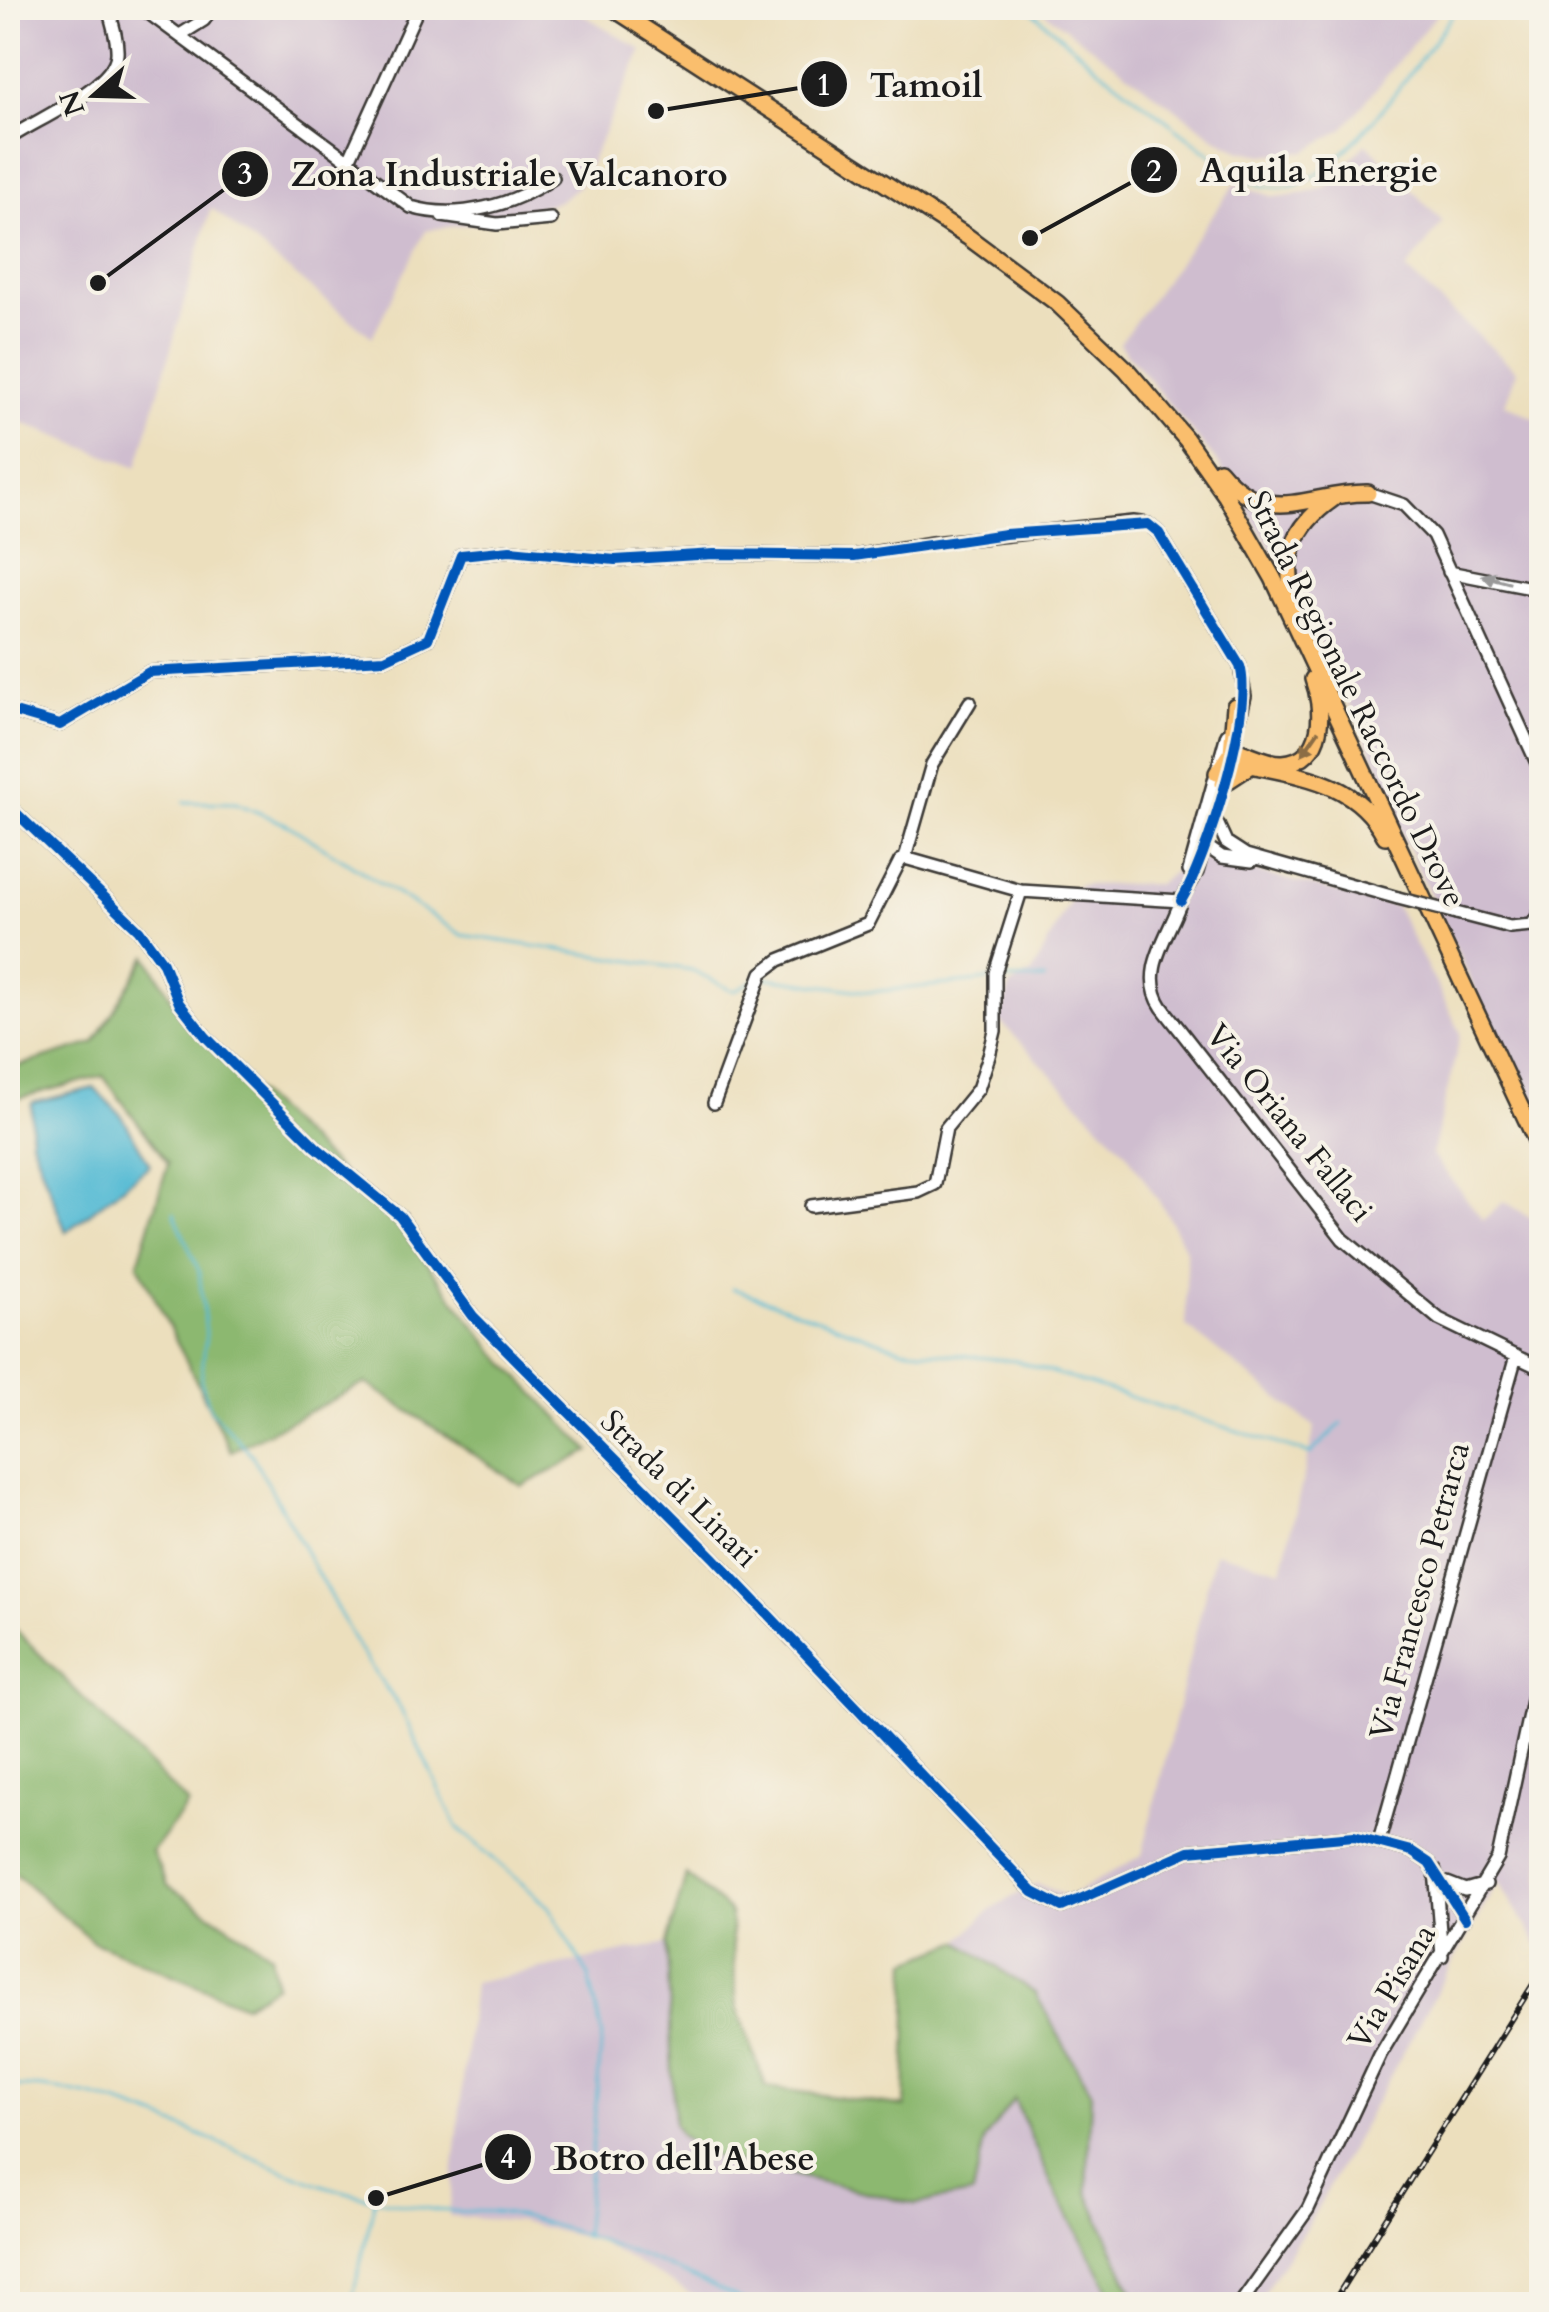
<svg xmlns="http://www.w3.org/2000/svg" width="1549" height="2312" viewBox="0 0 1549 2312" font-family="Cardo,serif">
	<rect width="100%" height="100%" fill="#f7f3e8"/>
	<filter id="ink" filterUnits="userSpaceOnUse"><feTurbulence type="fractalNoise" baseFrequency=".01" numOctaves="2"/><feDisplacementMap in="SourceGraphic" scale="20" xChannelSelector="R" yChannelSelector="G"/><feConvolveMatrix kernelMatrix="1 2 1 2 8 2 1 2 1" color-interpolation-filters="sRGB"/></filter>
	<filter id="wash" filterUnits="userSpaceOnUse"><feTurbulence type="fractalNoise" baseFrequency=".0048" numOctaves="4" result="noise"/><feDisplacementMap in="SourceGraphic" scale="40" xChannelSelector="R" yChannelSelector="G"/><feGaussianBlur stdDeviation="2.25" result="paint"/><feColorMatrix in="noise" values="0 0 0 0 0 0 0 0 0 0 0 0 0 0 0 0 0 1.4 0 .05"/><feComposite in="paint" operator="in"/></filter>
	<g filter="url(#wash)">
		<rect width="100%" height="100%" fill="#ecdfbd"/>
		<path fill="#cfbdcf" d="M8,8h564l70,42 -62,135 -21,16 -66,20 -67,9 -54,107 -161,-129 -74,260 -129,-51z
			M1038,8h404l-99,121 -37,22 -43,4 -22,-4 -23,-11z
			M1366,143l77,79 -37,48 111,101 -12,33 36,17v710l-160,-342v-18l-96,-200 -67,-108 -99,-119 116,-160 40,13 32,-4 21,-7z
			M1183,854l213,52 65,127 -29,122 51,65 21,-19 37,23v726l-43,-69 -189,342 -53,81h-548l-110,-63 -78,-19 -71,-6 24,-233 194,-40 7,181 6,11 293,59 11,-54 30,-41 39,88 61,110 18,-6 -45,-100 4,-98 -56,-100 -76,-52 32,-32 46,-26 31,14 74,-42 73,-303 67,18 33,-143 -129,-101v-75l-18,-36 -42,-63 -127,-132 11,-34 22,-13 46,-88 79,-1 16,-11z"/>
		<path fill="#8cb86f" stroke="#546a46" stroke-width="2.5" d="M147,956l33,57 38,43 180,170 97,126 95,99 -68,35 -156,-103 -135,68 -93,-187 30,-101 -65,-87 -95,25v-32l86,-26z
			M8,1622l180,182 -36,48 15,33 104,69 5,31 -32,20 -152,-64 -84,-74z
			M686,1875l44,37 7,95 29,80 139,20 3,-146 51,-20 76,52 56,100 -4,98 45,100 -18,7 -61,-111 -39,-88 -30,41 -11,54 -58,10 -205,-49 -30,-20 -6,-11 -7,-181z"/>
		<path fill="#56bbd4" stroke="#396c78" stroke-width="2.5" d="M94,1088l28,28 28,49 -84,67 -35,-92 1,-37z"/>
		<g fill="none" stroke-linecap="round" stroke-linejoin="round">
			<path stroke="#56bbd4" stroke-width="2.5" d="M1028,8l70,60 142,109c15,8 35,13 52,9 55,-13 131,-133 166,-178
				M184,802l52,1 52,22 174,110 230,35 42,21 22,-12
				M767,978l103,14 119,-12
				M997,980l48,-1
				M174,1213l25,58 7,62 -5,49 10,28 41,45 109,197 39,56 57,119 92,80 40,69 13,59 -18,202
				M732,1288l170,61 114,12 294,93 32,-31
				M8,2087c111,-4 214,65 317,99 36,11 76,19 112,24 25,3 52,-1 77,5 79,19 162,53 235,89
				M351,2304l24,-105"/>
		</g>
	</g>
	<g filter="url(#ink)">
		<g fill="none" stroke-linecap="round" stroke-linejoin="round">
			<g stroke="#3b3934" stroke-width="16">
				<path id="minor" d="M142,8l269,199c46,14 103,-2 142,-29
					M180,35l24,-15 7,-12
					M8,139c27,-19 106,-51 109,-85 1,-14 -5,-32 -9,-46
					M349,160l69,-152
					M442,216l55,8 54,-5
					M1368,493l36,12 29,30 109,239
					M1449,572l93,18
					M8,710l52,15 89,-53 236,-13 43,-20 33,-84 49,-5 105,10 99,-6 140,2 78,-13 201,-21 15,2 11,9 81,133 5,30 -6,26
					M8,805l131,125 24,33 16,40 27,34 110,110 84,69 73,100 241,242 319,334 29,15 127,-56 165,-15 57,15 18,12 36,56
					M1214,816l12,26 20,13 152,43
					M1206,846l16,11 30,4
					M905,858l27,-94 38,-62
					M1189,871l38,-137
					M1182,898c-12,37 -44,73 -20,109l181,232 96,80 103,50
					M1181,901l16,-29 27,-93
					M1456,913l54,14 22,-2
					M1532,925l10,-16
					M714,1103l48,-130 17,-13 89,-36 32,-63 5,-3 116,33
					M811,1206l107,-14 17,-8 11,-56 32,-39 11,-33 6,-25v-58l26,-82 160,10
					M1379,1841l137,-485
					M1435,1870l7,86
					M1447,1883l18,7 21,-6
					M1240,2304l68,-95 72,-154 118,-197 36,-167 8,-14"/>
			</g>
			<g stroke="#3b3934" stroke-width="20">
				<path id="major" d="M613,8l355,229 89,66 69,66 60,70 40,57 47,82 269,575
					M1219,470c49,60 88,22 149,23
					M1299,610c-21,-48 -6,-84 35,-112
					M1231,752l6,-2c14,4 31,14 46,13 43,-3 41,-55 30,-84
					M1231,752l11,11c56,13 113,16 143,73
					M1217,773l14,-21 4,-46
					M1223,784l29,-19"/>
			</g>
			<use href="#minor" stroke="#fff" stroke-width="11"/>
			<use href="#major" stroke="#fabe6d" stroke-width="15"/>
			<g stroke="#1c1c1c" stroke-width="6">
				<path id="rail" d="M1332,2304l210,-334"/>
			</g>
			<use href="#rail" stroke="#f7f3e8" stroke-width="2.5" stroke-dasharray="8" stroke-linecap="butt"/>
			<g stroke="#3b3934" stroke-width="16" stroke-linecap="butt">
				<path id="minor-bridge" d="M1398,898l58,15"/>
			</g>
			<use href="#minor-bridge" stroke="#fff" stroke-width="11"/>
			<g stroke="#f7f3e8" stroke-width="16">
				<path id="cycleway" d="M8,710l52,15 89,-53 236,-13 43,-20 33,-84 49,-5 105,10 99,-6 140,2 151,-22 143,-10 11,9 81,133c14,44 -34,195 -59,235
					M8,805l131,125 24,33 16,40 27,34 110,110 84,69 73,100 241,242 319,334 29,15 127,-56 165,-15 57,15 18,12 36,56"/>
			</g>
			<use href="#cycleway" stroke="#0057b8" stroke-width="10"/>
		</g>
		<defs><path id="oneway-solid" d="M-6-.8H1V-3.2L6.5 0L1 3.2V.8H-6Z" transform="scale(2.5)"/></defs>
		<use fill="#999" href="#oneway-solid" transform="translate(1496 579) rotate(-165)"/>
		<use fill="#8b6d44" href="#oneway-solid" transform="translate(1310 743) rotate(125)"/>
	</g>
	<g text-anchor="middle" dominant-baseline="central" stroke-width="8" stroke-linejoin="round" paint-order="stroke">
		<g font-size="32" fill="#1c1c1c" stroke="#f7f3e8">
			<text transform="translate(1356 699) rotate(64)">Strada Regionale Raccordo Drove</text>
			<text transform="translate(1289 1123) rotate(51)">Via Oriana Fallaci</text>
			<text transform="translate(679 1489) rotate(45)">Strada di Linari</text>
			<text transform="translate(1420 1591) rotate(-75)">Via Francesco Petrarca</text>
			<text transform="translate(1392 1987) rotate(-59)">Via Pisana</text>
		</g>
	</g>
	<path fill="none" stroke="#1c1c1c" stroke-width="4" d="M656 111L824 84M1030 238L1154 170M98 283L245 174M376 2198L508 2157"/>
	<g fill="#1c1c1c" stroke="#f7f3e8" stroke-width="4">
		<circle cx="656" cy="111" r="10"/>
		<circle cx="1030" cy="238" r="10"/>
		<circle cx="98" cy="283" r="10"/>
		<circle cx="376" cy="2198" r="10"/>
		<circle cx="824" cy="84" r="25"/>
		<circle cx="1154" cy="170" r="25"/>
		<circle cx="245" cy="174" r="25"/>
		<circle cx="508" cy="2157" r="25"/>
	</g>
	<g font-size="30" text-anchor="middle" font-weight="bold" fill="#fff">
		<text x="824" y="95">1</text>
		<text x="1154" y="181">2</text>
		<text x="245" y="184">3</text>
		<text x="508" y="2168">4</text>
	</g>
	<g font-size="35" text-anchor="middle" font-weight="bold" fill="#1c1c1c" stroke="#f7f3e8" stroke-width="8" stroke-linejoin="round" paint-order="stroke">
		<text x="926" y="97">Tamoil</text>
		<text x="1319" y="182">Aquila Energie</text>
		<text x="509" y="186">Zona Industriale Valcanoro</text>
		<text x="684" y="2170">Botro dell'Abese</text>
	</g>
	<rect width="1549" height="2312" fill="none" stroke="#f7f3e8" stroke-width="40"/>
	<g transform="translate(95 95) rotate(250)" stroke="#f7f3e8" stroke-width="8" paint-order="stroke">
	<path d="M0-8L18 38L0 25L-18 38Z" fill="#1c1c1c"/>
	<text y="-15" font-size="28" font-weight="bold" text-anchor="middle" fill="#1c1c1c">N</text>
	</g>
</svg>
